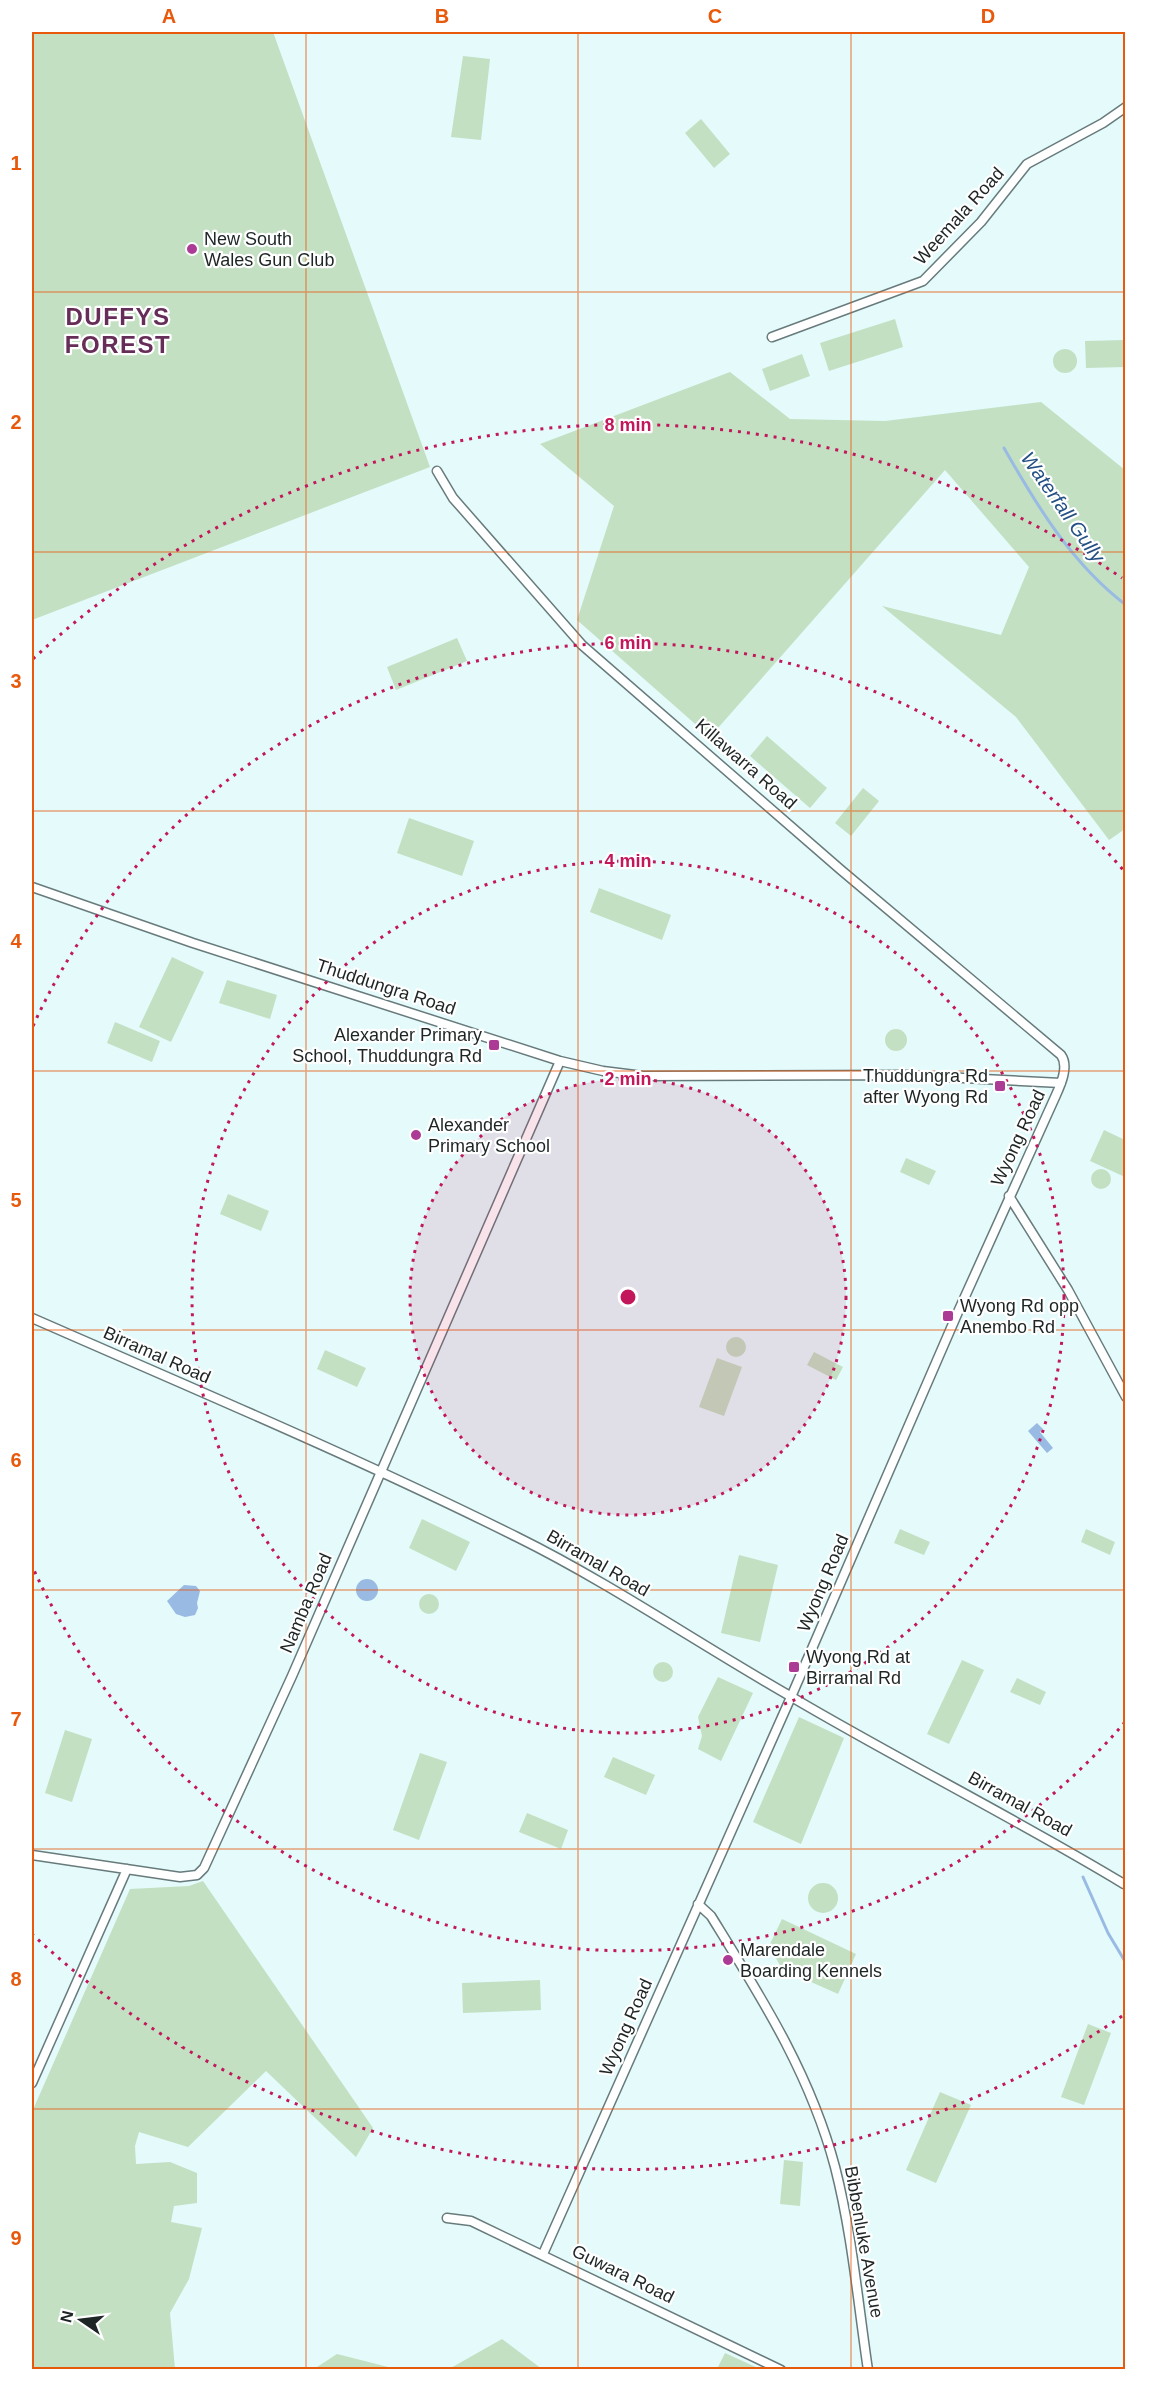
<svg xmlns="http://www.w3.org/2000/svg" width="1157" height="2401" viewBox="0 0 1157 2401" font-family="Helvetica,sans-serif">
	<rect width="100%" height="100%" fill="#e4fafb"/>
	<path fill="#c3e0c3" d="M32,32h241l157,435 -398,153z
		M463,56l27,3 -9,81 -30,-3z
		M701,119l29,35 -16,14 -29,-35z
		M895,319l8,28 -74,24 -9,-28z
		M1125,340v27l-39,1 -1,-27z
		M1053 361a12 12 0 1 1 24 0a12 12 0 1 1-24 0Z
		M802,354l8,22 -40,15 -8,-22z
		M730,372l60,47 95,2 156,-19 84,68v359l-16,11 -93,-123 -134,-111 119,29 28,-68 -84,-97 -235,267 -133,-117 37,-114 -74,-62z
		M457,638l10,23 -71,29 -9,-23z
		M767,736l60,52 -17,20 -60,-52z
		M863,788l16,13 -28,35 -16,-13z
		M409,818l65,23 -12,35 -65,-23z
		M599,888l72,27 -9,25 -72,-28z
		M172,957l32,15 -33,70 -32,-15z
		M227,980l50,15 -7,24 -51,-16z
		M115,1022l45,19 -8,21 -45,-19z
		M885 1040a11 11 0 1 1 22 0a11 11 0 1 1-22 0Z
		M1104,1130l21,10v37l-35,-16z
		M906,1158l30,13 -7,14 -29,-13z
		M1091 1179a10 10 0 1 1 20 0a10 10 0 1 1-20 0Z
		M228,1194l41,17 -8,20 -41,-17z
		M726 1347a10 10 0 1 1 20 0a10 10 0 1 1-20 0Z
		M325,1350l41,18 -9,19 -40,-18z
		M814,1352l29,15 -7,13 -29,-15z
		M717,1358l25,9 -18,49 -25,-9z
		M422,1519l48,23 -14,29 -47,-23z
		M900,1529l30,13 -6,13 -30,-12z
		M1086,1529l29,13 -5,13 -29,-13z
		M739,1555l39,10 -18,77 -39,-9z
		M419 1604a10 10 0 1 1 20 0a10 10 0 1 1-20 0Z
		M962,1660l22,10 -35,74 -22,-10z
		M653 1672a10 10 0 1 1 20 0a10 10 0 1 1-20 0Z
		M718,1677l35,16 -32,68 -23,-12 4,-13 -4,-19z
		M1017,1678l29,14 -6,13 -30,-13z
		M799,1717l45,21 -43,106 -48,-22z
		M65,1730l27,9 -20,63 -27,-9z
		M420,1753l27,9 -28,78 -26,-10z
		M613,1757l42,18 -9,20 -42,-18z
		M527,1813l41,17 -7,19 -42,-17z
		M203,1881l170,247 -17,29 -90,-86 -78,76 -49,-15 -4,14 1,18 34,-2 27,11v30l-23,3 -3,16 31,6 -13,51 -19,34 5,56h-143v-257l98,-223 59,-3z
		M808 1898a15 15 0 1 1 30 0a15 15 0 1 1-30 0Z
		M782,1919l74,35 -18,40 -56,-25 -13,-23z
		M540,1980l1,30 -78,3 -1,-30z
		M1088,2024l23,9 -27,72 -23,-8z
		M940,2092l31,13 -35,78 -30,-13z
		M784,2160l19,2 -3,44 -20,-2z
		M502,2339l40,30h-93z
		M725,2353l35,16h-43z
		M337,2354l59,15h-82z"/>
	<path fill="#99bae3" d="M1037,1423l6,6 -3,3 13,16 -6,5 -19,-22z
		M356 1590a11 11 0 1 1 22 0a11 11 0 1 1-22 0Z
		M184,1585l12,1 4,5 -3,12 1,5 -3,7 -10,2 -9,-3 -9,-13z"/>
	<g fill="none" stroke-linecap="round" stroke-linejoin="round">
		<path stroke="#99bae3" stroke-width="3" d="M1004,448c33,58 68,116 122,157
			M1083,1877l25,56 18,30"/>
		<g stroke="#687b7c" stroke-width="11">
			<path id="street" d="M772,337l151,-56 58,-59 46,-58 76,-41 23,-16
				M437,471l16,27 129,147 259,225 220,185c8,11 0,29 -5,40l-98,217 -167,385 -248,557
				M32,887l161,56 367,118 43,10 40,5 261,-1 157,8
				M1009,1196l59,94 58,107
				M32,1318c162,71 326,140 485,219 93,46 182,107 273,159 110,65 225,122 334,188
				M32,1855l148,22 17,-2 7,-7 88,-192 268,-615
				M698,1904l13,12c50,81 99,157 124,251 17,66 23,136 33,203
				M32,2083l95,-214
				M447,2218l24,3 310,149"/>
		</g>
		<use href="#street" stroke="#fff" stroke-width="8"/>
	</g>
	<path fill="none" stroke="#e8590c" stroke-width="1.5" stroke-opacity="0.55" d="M306,32v2338M578,32v2338M851,32v2338M32,292h1094M32,552h1094M32,811h1094M32,1071h1094M32,1330h1094M32,1590h1094M32,1849h1094M32,2109h1094"/>
	<circle cx="628" cy="1297" r="218" fill="#c2185b" fill-opacity=".12"/>
	<g fill="none" stroke="#c2185b" stroke-width="3" stroke-dasharray="3 6">
		<circle cx="628" cy="1297" r="218"/>
		<circle cx="628" cy="1297" r="436"/>
		<path d="M1125 1722A654 654 0 0 1 33 1568M33 1026A654 654 0 0 1 1125 872"/>
		<path d="M1122 2016A872 872 0 0 1 33 1935M33 659A872 872 0 0 1 1122 578"/>
	</g>
	<g fill="#ac3b96" stroke="#fff" stroke-width="2">
		<circle cx="192" cy="249" r="6"/>
		<rect x="488" y="1039" width="12" height="12" rx="3"/>
		<rect x="994" y="1080" width="12" height="12" rx="3"/>
		<circle cx="416" cy="1135" r="6"/>
		<rect x="942" y="1310" width="12" height="12" rx="3"/>
		<rect x="788" y="1661" width="12" height="12" rx="3"/>
		<circle cx="728" cy="1960" r="6"/>
	</g>
	<g text-anchor="middle" dominant-baseline="central" stroke-width="4.5" stroke-linejoin="round" paint-order="stroke">
		<g font-size="18" fill="#1d2525" stroke="#fff">
			<text transform="translate(959 216) rotate(-48)">Weemala Road</text>
			<text transform="translate(746 764) rotate(41)">Killawarra Road</text>
			<text transform="translate(386 987) rotate(18)">Thuddungra Road</text>
			<text transform="translate(1018 1138) rotate(-65)">Wyong Road</text>
			<text transform="translate(157 1355) rotate(24)">Birramal Road</text>
			<text transform="translate(598 1563) rotate(30)">Birramal Road</text>
			<text transform="translate(823 1583) rotate(-67)">Wyong Road</text>
			<text transform="translate(306 1603) rotate(-67)">Namba Road</text>
			<text transform="translate(1020 1804) rotate(29)">Birramal Road</text>
			<text transform="translate(626 2027) rotate(-66)">Wyong Road</text>
			<text transform="translate(864 2242) rotate(80)">Bibbenluke Avenue</text>
			<text transform="translate(623 2274) rotate(26)">Guwara Road</text>
		</g>
		<g font-size="18" fill="#1d2525" stroke="#fff" text-anchor="start">
			<text x="204" y="239">New South<tspan x="204" dy="21">Wales Gun Club</tspan></text>
			<text x="482" y="1035" text-anchor="end">Alexander Primary<tspan x="482" dy="21">School, Thuddungra Rd</tspan></text>
			<text x="988" y="1076" text-anchor="end">Thuddungra Rd<tspan x="988" dy="21">after Wyong Rd</tspan></text>
			<text x="428" y="1125">Alexander<tspan x="428" dy="21">Primary School</tspan></text>
			<text x="960" y="1306">Wyong Rd opp<tspan x="960" dy="21">Anembo Rd</tspan></text>
			<text x="806" y="1657">Wyong Rd at<tspan x="806" dy="21">Birramal Rd</tspan></text>
			<text x="740" y="1950">Marendale<tspan x="740" dy="21">Boarding Kennels</tspan></text>
		</g>
		<g font-size="20" font-style="italic" fill="#245084" stroke="#fff">
			<text transform="translate(1063 507) rotate(55)">Waterfall Gully</text>
		</g>
		<g font-size="24" font-weight="bold" letter-spacing="1.5" fill="#652d58" stroke="#fff">
			<text x="118" y="316">DUFFYS<tspan x="118" dy="28">FOREST</tspan></text>
		</g>
	</g>
	<circle cx="628" cy="1297" r="9" fill="#c2185b" stroke="#fff" stroke-width="3"/>
	<g font-size="18" text-anchor="middle" font-weight="bold" fill="#c2185b" stroke="#fff" stroke-width="4.5" stroke-linejoin="round" paint-order="stroke">
		<text x="628" y="431">8 min</text>
		<text x="628" y="649">6 min</text>
		<text x="628" y="867">4 min</text>
		<text x="628" y="1085">2 min</text>
	</g>
	<rect width="1157" height="2401" fill="none" stroke="#ffffff" stroke-width="66"/>
	<g transform="translate(81 2320) rotate(284)" stroke="#ffffff" stroke-width="4.5" paint-order="stroke">
	<path d="M0-4.5L10 22L0 15L-10 22Z" fill="#1d2525"/>
	<text y="-9" font-size="16" font-weight="bold" text-anchor="middle" fill="#1d2525">N</text>
	</g>
	<rect x="33" y="33" width="1091" height="2335" fill="none" stroke="#e8590c" stroke-width="2"/>
	<g font-size="20" text-anchor="middle" font-weight="bold" fill="#e8590c">
		<text x="169" y="23">A</text>
		<text x="442" y="23">B</text>
		<text x="715" y="23">C</text>
		<text x="988" y="23">D</text>
		<text x="16" y="170">1</text>
		<text x="16" y="429">2</text>
		<text x="16" y="688">3</text>
		<text x="16" y="948">4</text>
		<text x="16" y="1207">5</text>
		<text x="16" y="1467">6</text>
		<text x="16" y="1726">7</text>
		<text x="16" y="1986">8</text>
		<text x="16" y="2245">9</text>
	</g>
</svg>
